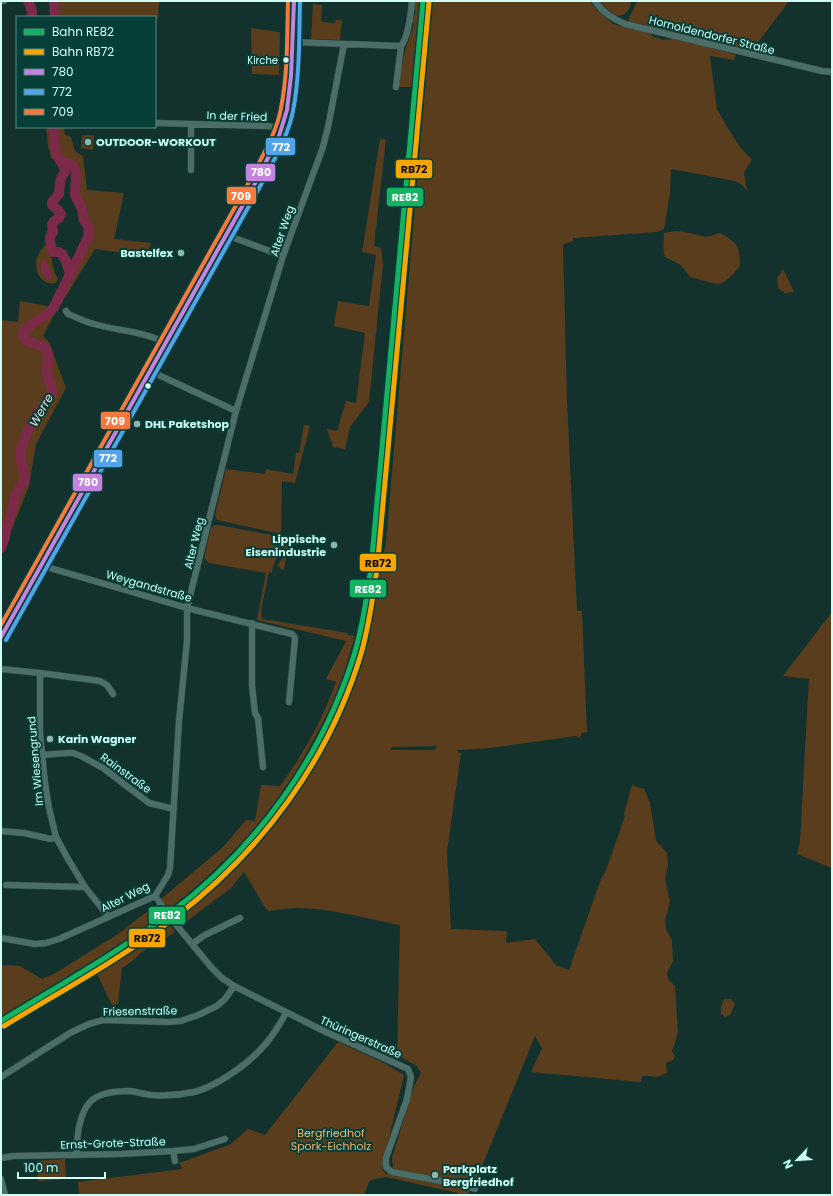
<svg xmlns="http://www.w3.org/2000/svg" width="833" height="1196" viewBox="0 0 833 1196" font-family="Poppins,sans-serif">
	<rect width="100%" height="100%" fill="#13322e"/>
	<path fill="#5a3d1c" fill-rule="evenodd" d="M53,1h106l-1,18h-3v-2h-102z
		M415,1h5l-7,86h-15l6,-33 10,-30 -2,-1 3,-10z
		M429,1h161l5,7 18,16 34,8 7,5 9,3 11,-1 26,5 36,11 -2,5 -24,-4 7,53 10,18 13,20 12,13 -8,12 3,19 -6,-7 -6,-3 -64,-12 -1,24 -6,36 -7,3 -84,6v3l-10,3 4,157 10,210h5l5,121 -5,1 -2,5 -4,-2 -85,12 -33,2 1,3h2l-14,98 4,78 56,2 -1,12 29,-4 21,26 13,5 32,-91 4,-6 20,-57 -1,-3 8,-28 12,4 6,14 6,38 11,12 1,12 -3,14 5,23 -5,18 1,9 6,11 1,21 -6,12 1,6 7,7 3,47 -6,18 3,5 -2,4 -7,3 1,10 -10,4 -7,-1h-8l-1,6 -110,-10 11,-24 -7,-12 -57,140 -7,7 -3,12h-10v-2l-72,-16 -16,3 -6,15h-285l-1,-13 104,-13 -3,-6 52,-19 17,-15 17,6 73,-93 46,21 20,12 -22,93 4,6 7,-7 -1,-9 22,-72 7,-13 -4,-7 -20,-11 3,-130c-32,-6 -70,-17 -103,-17 -9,0 -19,2 -28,3l-3,-2 -22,-37 -13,16 -51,38 -6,-9 41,-34 49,-50 38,-55 37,-69 27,-70 9,-37 11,-60 41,-476zM437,746l-2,4h-44v-3z
		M601,1h30c0,7 -6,17 -15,14 -5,-2 -11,-8 -15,-12z
		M637,1h152l-38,51 -123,-31z
		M313,4l9,1 -1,17 14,1 1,-3h6l-2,20 -29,-1z
		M251,28l29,4 -1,43 -27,-1z
		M46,127h18l1,8 6,2 4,14 8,5 4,34 37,3 -10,46 37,4 -5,13 -51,-7 -34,55 -9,-5 33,-65 -1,-18 -9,-25v-24l-23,-8 -4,-13z
		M82,135h12l-1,15 -12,-2z
		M380,139h6l-12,107 7,2 2,16 -14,138 -19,25 -5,22 -13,-2 1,-5 -2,-1 -4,-12 10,2 9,-30 10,2 9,-70 -31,-7 4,-25 31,5 7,-51 -14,-3z
		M676,231l14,2 16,4 14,-4c19,11 19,12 20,33 -7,8 -13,17 -24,18l-26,-7 -9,-12 -16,-8c-3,-7 -1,-16 -1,-24z
		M50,241l3,11 -2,4 3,15 4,8 -2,4c-13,3 -20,-8 -20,-20 1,-9 7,-17 14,-22z
		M783,269l11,23 -9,1 -7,-5 -1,-10z
		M20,301l23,4 14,4 -14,27 6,6 17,46 -30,56 -7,42 -28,71v-237l17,2z
		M304,425l6,1 -15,57 -13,-2 -1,53 -64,-14 -2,-5 11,-46 39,5 1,-5 27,5 3,-21h3z
		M214,525h5l67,13 2,5v6c-10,6 -15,11 -16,24l-3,-1 -8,38 1,9 86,14v2l7,1 -15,51 -9,20 -32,60 -23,34 -19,25 -22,24 -27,26 -39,34 -8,-11 62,-52 23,-27 9,1 6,-36 19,1c24,-32 42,-66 56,-104l-10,-3 20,-38 -89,-21 9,-47 -57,-10 -5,-5 7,-30z
		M283,558h3l-2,11 -1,1 -3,-2 -2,-3 3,-5z
		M832,612v256l-35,-14 3,-12 9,-163 -26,-3z
		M157,904l7,9 -19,16 -144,88v-52l19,1 22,13 12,-5 64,-40z
		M167,921l8,11 -33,20 -11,10 -9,6 -4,36 -6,1 -16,-33z
		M724,999h7l4,5 -5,11 -5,2 -4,-3v-7z
		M65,1159l1,20 -28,2 -1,-20z"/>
	<path fill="#7b2b47" d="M45,260l7,14 -2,5h-3c-6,-5 -8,-11 -5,-18z"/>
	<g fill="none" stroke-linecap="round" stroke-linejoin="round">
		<path stroke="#7b2b47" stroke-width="1.5" d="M31,7l6,10"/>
		<path stroke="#7b2b47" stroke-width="10" d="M28,1c2,5 6,10 3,16
			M54,1l1,16
			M53,127l3,27 8,13 1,5c-6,7 -5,13 -6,22l-7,8v3l6,5 3,4 -2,4 -5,3 -2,4 1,7c-6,7 -2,13 0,20h6l3,2 4,7 4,13
			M1,548l4,-11 1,-8 5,-15 5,-20 8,-13v-7l-3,-14v-11l7,-19 10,-17 15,-21c-2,-7 -5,-12 -6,-19 -1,-8 5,-17 -2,-25 -6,-6 -26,-3 -21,-18l26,-18 4,-5 25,-51 9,-19 1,-6 -1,-5 -4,-6 -2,-11 -7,-14 1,-22 -1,-5 -3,-3 -11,-4"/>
		<path stroke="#2f504c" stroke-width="6" stroke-dasharray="6 3" stroke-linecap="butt" d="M165,910l8,11"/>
		<g stroke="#364f4c" stroke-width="7">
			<path id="minor" d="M1,1h3
				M595,1c8,12 17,17 30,23l197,47 10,1
				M292,42l109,4 -5,41
				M401,46c7,-9 10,-34 11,-45
				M155,123l113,3 14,3
				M191,170v-46
				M226,235l57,21
				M66,311l2,3c8,3 17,8 26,10 23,7 50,7 71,19
				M150,371l86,40
				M42,564l8,4 137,40 105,26 2,2 1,3 -6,63
				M252,623v62l3,28 3,5 5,49
				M1,669l39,4v61l5,49 4,25 7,29 12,22 17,28 20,25 3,5
				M40,673l60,8 7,4 6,9
				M42,755l25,-2h6l8,3 22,12 46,35 25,6
				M1,831l23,2 27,6 5,-2
				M6,885l79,2
				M155,896l10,14
				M173,921l38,46 11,11 12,8 92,46 82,37 3,8 -4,22 -21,59v9l6,5 71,13 12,4
				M1,938l34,6 11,-1 13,-4 96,-43 13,-21 2,-7 9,-147 8,-80v-33l49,-197 47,-155 40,-109 5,-20 16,-83
				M192,944l13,-9 35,-17
				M1,1077l69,-44 19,-9 14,-4 66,2 12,-1 17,-6 19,-9 8,-7 9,-13
				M173,1151l2,10
				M77,1155c-1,-16 2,-41 13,-53 9,-10 27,-11 40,-11 7,1 14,3 21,4 14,1 29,0 43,-3 21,-5 51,-26 66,-42 11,-11 19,-24 26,-37
				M1,1158l12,-2 108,-2 52,-3 21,-2 31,-10
				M1,1179l4,16"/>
		</g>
		<g stroke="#364f4c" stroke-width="8">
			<path id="major" d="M1,637l257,-459 21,-42 8,-26 4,-34 3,-75"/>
		</g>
		<use href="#minor" stroke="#4b6e69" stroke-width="6"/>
		<use href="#major" stroke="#4d6962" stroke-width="7"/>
		<g stroke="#063f38" stroke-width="7">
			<path id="bus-1" d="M1,637l257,-459 21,-42 8,-26 4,-34 3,-75"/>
		</g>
		<g stroke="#063f38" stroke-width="7">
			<path id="bus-2" d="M6,640l257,-459c12,-23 25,-45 30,-70 7,-36 6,-74 7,-110"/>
		</g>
		<g stroke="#063f38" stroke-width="7">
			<path id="bus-3" d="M1,625l252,-450c10,-21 24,-43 28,-67 7,-35 6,-72 7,-107"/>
		</g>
		<use href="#bus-1" stroke="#c483df" stroke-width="4"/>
		<use href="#bus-2" stroke="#53a3e8" stroke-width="4"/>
		<use href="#bus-3" stroke="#f6793e" stroke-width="4"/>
		<g stroke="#063f38" stroke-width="8">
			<path id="rail-1" d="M1,1021c57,-35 115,-67 168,-107 88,-66 154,-157 186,-262 8,-27 12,-56 16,-84l52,-567"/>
		</g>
		<g stroke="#063f38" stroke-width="8">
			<path id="rail-2" d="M4,1026c57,-35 117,-67 170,-108 88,-67 155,-158 187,-264 8,-28 12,-57 16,-85l52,-567"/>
		</g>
		<use href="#rail-1" stroke="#13b361" stroke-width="5"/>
		<use href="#rail-2" stroke="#f7a600" stroke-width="5"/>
	</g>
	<g fill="#d0fdf4" stroke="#063f38" stroke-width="1.5">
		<circle cx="286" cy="60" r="3.5"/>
		<circle cx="148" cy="386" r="3.5"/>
	</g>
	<g fill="#8eb6af" stroke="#063f38" stroke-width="1.5">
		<circle cx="88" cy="142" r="4"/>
		<circle cx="181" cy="253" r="4"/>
		<circle cx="137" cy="424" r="4"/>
		<circle cx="334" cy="545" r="4"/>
		<circle cx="50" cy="739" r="4"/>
		<circle cx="435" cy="1175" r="4"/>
	</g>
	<g text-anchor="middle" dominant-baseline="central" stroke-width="4" stroke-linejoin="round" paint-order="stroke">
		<g font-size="10" fill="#d0fdf4" stroke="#063f38" text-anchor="end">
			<text x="278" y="60">Kirche</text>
		</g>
		<g font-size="11" fill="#d0fdf4" stroke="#063f38">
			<text transform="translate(712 35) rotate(14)">Hornoldendorfer Straße</text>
			<text transform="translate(237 116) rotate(2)">In der Fried</text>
			<text transform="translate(282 231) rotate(-71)">Alter Weg</text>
			<text transform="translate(194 543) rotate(-76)">Alter Weg</text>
			<text transform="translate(149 586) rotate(16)">Weygandstraße</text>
			<text transform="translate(35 761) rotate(-95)">Im Wiesengrund</text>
			<text transform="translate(126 773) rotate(36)">Rainstraße</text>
			<text transform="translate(125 897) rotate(-27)">Alter Weg</text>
			<text transform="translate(140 1011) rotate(-1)">Friesenstraße</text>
			<text transform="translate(361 1037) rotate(24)">Thüringerstraße</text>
			<text transform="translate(113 1143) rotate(-2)">Ernst-Grote-Straße</text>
		</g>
		<g font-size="11" font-weight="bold" fill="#d0fdf4" stroke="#063f38" text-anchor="start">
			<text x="96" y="142">OUTDOOR-WORKOUT</text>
			<text x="173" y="253" text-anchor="end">Bastelfex</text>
			<text x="145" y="424">DHL Paketshop</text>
			<text x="326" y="539" text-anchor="end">Lippische<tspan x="326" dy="13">Eisenindustrie</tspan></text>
			<text x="58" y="739">Karin Wagner</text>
			<text x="443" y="1169">Parkplatz<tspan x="443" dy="13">Bergfriedhof</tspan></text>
		</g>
		<g font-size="11" fill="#fbb068" stroke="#063f38">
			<text x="331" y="1133">Bergfriedhof<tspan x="331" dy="13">Spork-Eichholz</tspan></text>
		</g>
		<g font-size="12" font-style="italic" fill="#f2d7dd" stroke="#063f38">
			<text transform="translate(41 410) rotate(-61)">Werre</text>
		</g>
	</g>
	<g stroke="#063f38" stroke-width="1.5">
		<rect x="265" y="137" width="31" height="19" rx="4" fill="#53a3e8"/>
		<rect x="395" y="159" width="38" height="20" rx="4" fill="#f7a600"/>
		<rect x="245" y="163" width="31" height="19" rx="4" fill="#c483df"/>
		<rect x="226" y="186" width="31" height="19" rx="4" fill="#f6793e"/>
		<rect x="386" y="187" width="38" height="20" rx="4" fill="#13b361"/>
		<rect x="100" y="411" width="31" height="19" rx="4" fill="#f6793e"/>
		<rect x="93" y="449" width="30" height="19" rx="4" fill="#53a3e8"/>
		<rect x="72" y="473" width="31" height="19" rx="4" fill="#c483df"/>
		<rect x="359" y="553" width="38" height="19" rx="4" fill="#f7a600"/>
		<rect x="349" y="579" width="38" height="19" rx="4" fill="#13b361"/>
		<rect x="148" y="906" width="38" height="19" rx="4" fill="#13b361"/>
		<rect x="128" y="928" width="38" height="20" rx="4" fill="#f7a600"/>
	</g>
	<g font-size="11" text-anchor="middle" font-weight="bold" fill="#fff">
		<text x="281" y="151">772</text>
		<text x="261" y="176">780</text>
		<text x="241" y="200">709</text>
		<text x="405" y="201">RE82</text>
		<text x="115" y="425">709</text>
		<text x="108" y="462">772</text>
		<text x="88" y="486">780</text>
		<text x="368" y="593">RE82</text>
		<text x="167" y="919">RE82</text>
	</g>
	<g font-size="11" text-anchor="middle" font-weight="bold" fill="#111">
		<text x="414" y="173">RB72</text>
		<text x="378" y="567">RB72</text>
		<text x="147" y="942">RB72</text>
	</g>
	<rect width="833" height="1196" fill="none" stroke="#d0fdf4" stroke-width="4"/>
	<rect x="16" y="16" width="140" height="112" fill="#063f38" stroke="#578b83"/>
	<rect x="24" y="29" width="20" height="6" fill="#13b361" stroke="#578b83"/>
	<text x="52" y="36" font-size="12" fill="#d0fdf4">Bahn RE82</text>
	<rect x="24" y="49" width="20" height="6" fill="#f7a600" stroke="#578b83"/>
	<text x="52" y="56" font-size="12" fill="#d0fdf4">Bahn RB72</text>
	<rect x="24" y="69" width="20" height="6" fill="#c483df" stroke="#578b83"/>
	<text x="52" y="76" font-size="12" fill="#d0fdf4">780</text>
	<rect x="24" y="89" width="20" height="6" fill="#53a3e8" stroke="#578b83"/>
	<text x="52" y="96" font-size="12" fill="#d0fdf4">772</text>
	<rect x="24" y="109" width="20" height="6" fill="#f6793e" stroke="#578b83"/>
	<text x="52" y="116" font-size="12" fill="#d0fdf4">709</text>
	<g transform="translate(797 1160) rotate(245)" stroke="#063f38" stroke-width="3" paint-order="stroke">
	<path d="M0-3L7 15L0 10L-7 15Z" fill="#d0fdf4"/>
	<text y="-6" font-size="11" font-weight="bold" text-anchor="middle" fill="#d0fdf4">N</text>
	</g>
	<path d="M18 1172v6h87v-6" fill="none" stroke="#d0fdf4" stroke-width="2"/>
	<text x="24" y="1172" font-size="12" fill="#d0fdf4" stroke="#063f38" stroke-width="3" paint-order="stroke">100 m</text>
</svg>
